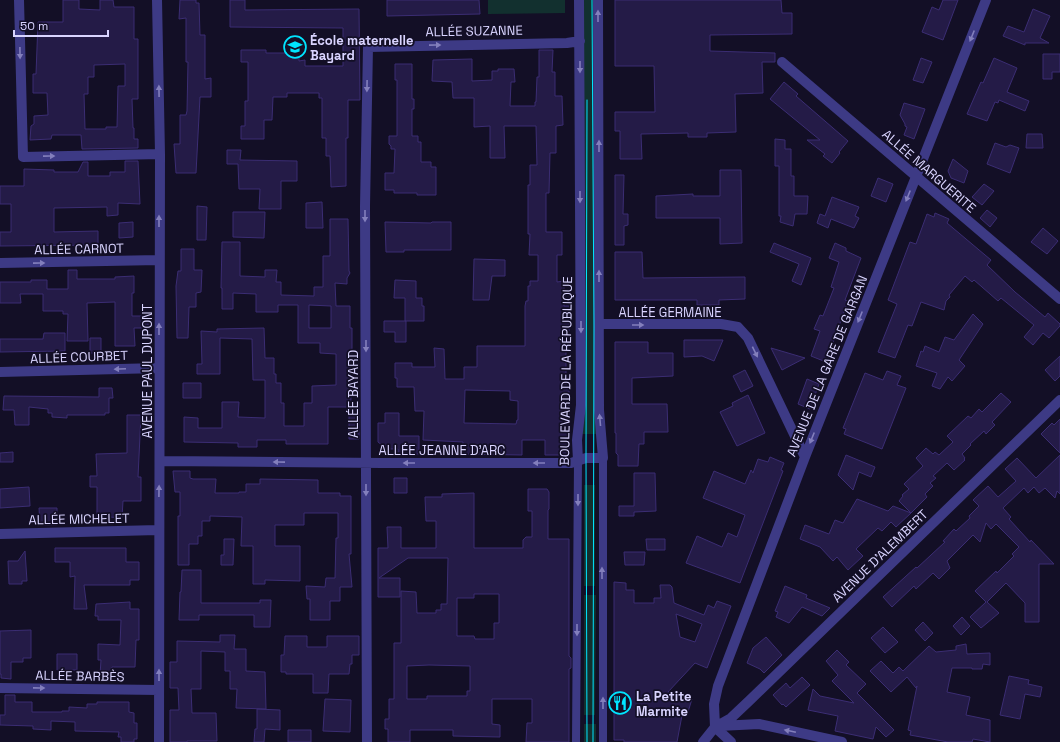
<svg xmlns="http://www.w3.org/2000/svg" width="1060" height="742" viewBox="0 0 1060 742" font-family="'Space Grotesk',sans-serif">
	<rect width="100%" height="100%" fill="#130f26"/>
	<path fill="#12302f" d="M488,0h77v13l-77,1z
		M583,0h12l4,434h-18z
		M584,485h11v101h-11z
		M584,595h12l-1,120h-11z
		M584,724h12v18h-12z"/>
	<path fill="#241b47" stroke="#3b2d73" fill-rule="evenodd" d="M63,0h16v9l21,1v-10h13l1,7h20v32h4v60h-6l1,29h1v11h4v9l-56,1 -1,-14h-29l-1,4 -21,1 1,-14 3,-2v-8l14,-1 -1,-22h-14v-19h3l2,-52h25zM125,64v22h-7l-1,41h-11v2h-21l-1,-35h4v-17h6v-12z
		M180,0h16v3h3l1,32h5v44l6,-1v19h-11l-4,76h-20l-2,-29h6v-29h6l1,-4 1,-49h-2v-44l-7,1z
		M230,0h15v10l114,-1 1,91h-12v38h-2v48l-15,1 -1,-31h-4v-18h-4v-40h-3v-5h-32v4h-14l-1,23h-8v19h-23v-13h4v-25h3v-39h-7v-12h25v3h33v8l6,-1v6h38v-38l-113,-1z
		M387,0h92l1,14 -93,2z
		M615,0h166l1,13h10v21l-82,1v16l65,2v9h-13l1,31 -28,1 1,38 -29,1v4h-19v-4l-47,1 1,25h-22v-28h-5v-19h40l-1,-46h-39z
		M943,0h15l-15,40 -21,-8 10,-25 7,3z
		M1033,9l17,7 -10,22 9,5h-24v2l-22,-9 5,-10 16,6z
		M539,50h14l-1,22h3v24h7l1,29 -7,1v27h-6l-1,40h-3v39h16v23h-5v27l7,-1v25h5v25h-3v58h3v66h-24v-15h-23v15l-59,-1v-12l-40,-2 1,-29h-9l-1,-24h-17v-9h-2v-15h17v4h23l-1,-19 10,1 1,30h19v-12h13v-21h48v-40l1,-5h2v-15h2v-5h8v-26h-9l1,-21h-2v-49h2v-20h7l-1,-39h-32l1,32h-15v-32l-16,1v-29h-21l-1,-16 -20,-1 1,-21 39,-1v22l20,-1v-9h6v-2h16l1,13h-4l-1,24h25v-4h1l1,-25h2zM465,390l45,1v9l8,1v19h-1l-1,4 -52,-1z
		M1043,54h17v18h-8v7h-9z
		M921,58l11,4 -9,21 -10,-3z
		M994,58l23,10 -10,24 22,9 -4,10 -26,-11 -1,3 -3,-1 -8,19 -20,-7 14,-32 2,1z
		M395,64h17v35h2v10h-2v27h6v6h3v20h10v5h5v28h-19v-2h-23v-3h-9v-17h9l1,-24h-4v-3l-2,-2v-8h8v-56h-2z
		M784,82l14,12 -2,2 52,45 -9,11 1,1 -8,10 -9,-7 2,-2 -18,-14h13l-50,-41z
		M904,103l21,6 -11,30 -10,-4 3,-8 -2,-1v-2l-5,-9z
		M1027,134h15l1,14h-17z
		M775,139l10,1v9h6v27h3v20h14l-1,18h-12l-2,12 -13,-4 1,-6h-2v-50h-4z
		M995,143l11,4 4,-2 9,3 -9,25 -23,-9z
		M227,150h14l-1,10 57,1v20h-16v28h-22l1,-20h-21l-1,-25h-11z
		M953,159l15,12 -4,12 -13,-5 -3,-7z
		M125,161h13l2,43 -22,-1v12l-11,1v-9l-53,1v24l44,-1v14l-98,1v-14h11v-28h-11v-18h24v-17l30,1v2h24l5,-10h5v14h22v-4h15z
		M720,170h21l1,73 -22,1v-26h-64v-22l37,-2v2h27z
		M615,175h9l-1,39h5v11l-4,1v19h-9z
		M878,178l15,6 -7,18 -15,-6z
		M984,184l10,7 -12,14 -10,-8z
		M832,197l27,10 -4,9 4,2 -5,10 -23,-9 -3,9 -11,-5 3,-9 5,2z
		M322,202l1,26h-17v-25z
		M197,206l10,1 -1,33h-9z
		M987,210l10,8 -7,9 -10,-9z
		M233,212h32l-1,26 -31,-1z
		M935,213l14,6 -2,4 44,37 -4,5 28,27 30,25 3,-4 12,11v2l-11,12 -6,-5 -10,12 -9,-8 10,-12 -33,-27 -3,3 -24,-21 -2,2 -7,-6 -16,19 1,2 -4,4 -2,9 -23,-8 -9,24 -4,-1 -13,33 -17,-6 19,-48 -9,-4 22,-58 6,2 11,-30 7,3z
		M330,219h18l1,52 1,2 -3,5v6l-12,-1 1,23h14v22h2v26h-2l1,50h8v35h-10v-32h-21v37h-42v-4h-29v7h-19v-4l-54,-1v-25l14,1v10h24v-26h17l-1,15 27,1v-38h-12l-1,-41 -32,-1v36h-23v-10h5l-1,-33 16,1v-3l47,-1 1,30h9v16h2v9h5v20h3v23h20v-23h8v-17l24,-1v-31l-16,-1v-10h-22v-38h-20v7h-22v-18l-23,-1v16h-11v-21h-1l1,-46h18v34l25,1v-7h12l-1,12h5v13l33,1v-9h9v-31h7zM309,305l22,1v22h-22z
		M133,222v15l-14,1v-15z
		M385,222l46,1 1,-1h19v28h-47v2h-18z
		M1043,228l15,13 -11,13 -16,-12z
		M774,243l37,15 -10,27 -9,-4 7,-17 -29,-12z
		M835,243l11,5v3l15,7 -16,42 3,1 -22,61 -15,-6 9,-25 -6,-2 6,-14 3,1 11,-28 -3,-1 8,-25 -10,-4z
		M181,249h13v21h8l-1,22 -5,1v14h-7l-1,31h-11l-1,-52 2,-15h3z
		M615,252h27l1,26 102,-1v22l-26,1v5h-22v-5h-82z
		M474,259l31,1v16h-13l-3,24h-16z
		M68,270h9v9h38v-2l19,-1v17h-2v23h16v12h-14l1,18h-20v-44l-28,1 1,38h-21l1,-27h-5v-3h-20v-17h-23l1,9h-21v-21h31v-2h16v9h21z
		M395,280l21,1v17h6v8h2v15h-19v-23h-11z
		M973,314l10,10 -24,36 6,6 -13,15 -4,-4 -8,12 -8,-3 5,-13 -21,-7 5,-15 2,1 2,-6 14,6 6,-15 9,3z
		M384,321h22v21h-11v-10h-11z
		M44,333h21v18l-65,1v-13h43z
		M90,338h11v15h-11z
		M684,340h39l-9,21 -12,-5 -18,1z
		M615,342h33v11h25v23l-41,2v26h35l1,28h-24v12h-5l-1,22h-20v-11l-2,-2v-20h-1z
		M771,348l34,10 -23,12z
		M1060,356v20l-5,5 -10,-11z
		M745,370l8,16 -12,6 -8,-16z
		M887,371l14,5 -4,9 9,3 -24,61 -38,-15 2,-5 -3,-1 22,-55 18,7z
		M807,379l12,5 -9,25 -12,-5z
		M183,383h18v15h-18z
		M99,388h13l1,10h-4v15h-4v2h-38v3l-15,-1v-4h-4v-4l-19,-2v18h-14l-1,-15h-11l1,-14 95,1z
		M1001,393l10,9 -19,20 3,3 -9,9 -2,-3 -14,13 1,1 -9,9 3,4 -1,1 1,1 -11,10 -7,-7 -14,13 3,2 -6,5 3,3 -8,8 2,3 -16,16 -12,-12 4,-5 -1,-1 7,-6 -5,-5 19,-18 -7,-8 10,-10 7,6 2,-2 4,3 14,-13 -6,-6 21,-20 3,2 8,-9 3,3z
		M748,395l17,38 -28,13 -17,-34 13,-6 -1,-3z
		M385,413h14v23h20v18h-21v-5h-11l-9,-7v-19h7z
		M127,415h14l-3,62h3v24h-18l-1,17 -25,-2v-29h-7v-11h7l-1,-22 31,-1z
		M1060,419v34l-19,-19 11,-11 2,2z
		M13,452v10h-13v-9z
		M846,455l29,12 -4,10 -12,-5 -6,18 -15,-15z
		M1060,455v39l-3,-3 -2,7 -10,-10 -6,5 -5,-6 -6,6 -4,-5 -21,20 8,9 -2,2 21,23 1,-2 23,24h-15v58h-14v-19l-19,-20 -19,19 12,11 -18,15 -11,-11 16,-15 -11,-11 21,-20 1,2 17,-17 -2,-2 7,-7 -23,-23 -5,5 -5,-6 -6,19 -7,-7 -26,26 3,7 -11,11 -6,-6 -17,16 -2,-3 -22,21 -9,-10 33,-30 1,1 28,-26 -2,-1 11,-12 2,2 14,-13 -1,-2 10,-10 -6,-6 15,-14 10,11 18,-16 -11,-12 12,-11 19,20z
		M770,457l14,6 -3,7 2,1 -43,112 -54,-20 11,-27 25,11 6,-14 9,4 8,-22 -42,-17 11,-27 31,13 6,-14 2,3 5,-14 10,3z
		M173,471h17v7l3,1h23l-1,14h24v-1h7v-8h14v-5l58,1v13h22v3h11v58h-2l3,33h-12v14h-10v19h-20v-21h-3l-1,-13 19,1 1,-9h9l1,-40h2v-25h-34v12h-29v21h25v35l-35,-1v4h-12v-38h-12l1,-29 -32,-1v5h-8v15h-4v8h-9v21h-11v-49h2v-24h-5z
		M634,473h21l1,38 -22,1v4h-15v-10h15z
		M394,478h13v15h-13z
		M29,487l1,19 -30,2v-19z
		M528,489h19l2,3v17l-1,1v29h21v117l2,2v10l-2,1v73h-43l1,-19h5v-24h-40v25l8,1v12l-47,-1v-6h-43v12h-22v-13h-3v-10h4v-20h5v-56h7v-52l15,1 1,21h19v-3h5v-6h6l1,-46h-40l-29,20h21v19h-22v-49h10l-1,-21h14v21h35v-27h-10l-1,-24h17v-3l32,-1v55h49v-8l3,-3h6v-26h-4zM474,594h25v29h-5v16h-19l-1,-3h-17v-38h17zM429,665l41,1v25h-3v5h-40v3h-20v-33z
		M857,499l31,12 5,-5 18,7 -15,14 -5,-5 -9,9 -4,-3 -22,21 7,7 -15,14 -11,-13 -4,4 -13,-14 -20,-8 5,-14 24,9 6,-14 8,3z
		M39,508h18v17h-17z
		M224,539h10l-1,26h-12v-10h3z
		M646,539h19v11h-18z
		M55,548h71v14h13v18h-9v5h-46l3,24h-13l1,-33 -5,1v-15h-15z
		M25,551l2,30h-5v3h-13l-1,-23h10z
		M624,552h21l-1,13h-19z
		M182,570h19v33h59v-3h11l-1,27h-16v-12h-55v5h-20l1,-28h1z
		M614,582l12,1v7h8v13h20v-5h7l-1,-13h10l2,2 2,16 30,12 4,-10 6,3 3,-7 14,5 -24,62 -12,-5 -27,29 24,7 -4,13 -5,-2 -6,32h-53v-2h-10zM676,614l26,10 -7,18 -15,-5z
		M785,586l22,9 -1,3 24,10 -8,8 -20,-9 -13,16 -13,-6 2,-5 -3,-1z
		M130,602v7h9v31h-3l-1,27h-23v7l-12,1 1,-15h-3v-16l22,1 1,-25h-23v-4h-3l1,-12z
		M962,617l8,9 -9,9 -8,-9z
		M923,622l10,11 -8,8 -10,-11z
		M883,627l15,15 -13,11 -14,-15z
		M31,630v28h-8v4h-12v17l-10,-1v-4h-1v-43z
		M220,635h15l-1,14h12v22l19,1 1,37 -30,-1 1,-19h-7v-18h-5v-19l-24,-1v38h-10l1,24h24l1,28h-30v1h-17v-32h9l-1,-22h-8v-26h7v-21l43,1z
		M285,636h22v11h20v-11h32v19h-7v9h-2l-1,10h-20l-1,19h-15v-19h-27v-2h-5v-17h3z
		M766,637l16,18 -18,18 -4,-4 -13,-6 6,-15z
		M966,644l1,10 23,-1v12l-7,-1 -1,5h-10v-1h-20l-5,24 23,5 -4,18 24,5v22l-17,-3 -1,3h-24l-38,-7 1,-4 -3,-1 9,-44 -1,2 -9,-11 -16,15 -21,-21 11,-10 12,12 6,-6 4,4 26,-25 7,6 20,-2v-4z
		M837,650l12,12 -3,3 20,19 -9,9 37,37 -8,7 -10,-10 -3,12 -38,-8 3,-15 -30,-6 5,-21 7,7 34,7 -22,-22 6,-6 -12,-14z
		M57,654h20v16h-20z
		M1009,676l20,4 -1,4 14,3 -2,10 -15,-3 -5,25 -20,-4z
		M802,677l8,8 -24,22 -3,-3 -1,1 -9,-10 13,-12 4,5z
		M5,695h10v7h17v10h30v-1h7v-4l18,1v-4h10v-2h32v10l5,1v10h3v16h-3v3h-13v-5h-3l1,-5 -44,-1v-9l-24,-1v9l-18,-1v-3l-33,-1v-10h5z
		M325,699l26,1 -1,32 -27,-1z
		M257,709l23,1v20l-15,-1 -1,13h-10l1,-13h2z
		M288,730h23v12h-23z"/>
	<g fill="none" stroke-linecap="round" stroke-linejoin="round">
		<path stroke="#3d3a85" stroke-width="8" d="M603,458v284
			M576,742l2,-281"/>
		<path stroke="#3d3a85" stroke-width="10" d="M19,0l4,157 137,-3
			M157,0l3,154 -1,588
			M782,62l278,237
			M0,263l159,-3
			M599,324h122l17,3 10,11 57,119
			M0,372l159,-4
			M160,461l222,2h189l15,-5h17l-4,-48 -1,-410
			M578,461l-1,-21 4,-35 -2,-405
			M0,534l158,-4
			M0,688l159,2
			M719,726l40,-2 83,18
			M715,727l-1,-23 4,-18 87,-229 181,-457
			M715,727l16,15
			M367,742l-2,-536 3,-159 199,-4 13,-2
			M703,742l12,-15 16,-9 18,-17 311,-301"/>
		<path stroke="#00e5ff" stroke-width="1" d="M592,0l2,326 -1,416
			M587,100l-1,358 1,284"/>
	</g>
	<defs><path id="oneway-solid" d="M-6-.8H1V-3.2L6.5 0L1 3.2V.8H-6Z"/></defs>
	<g fill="#837fbc">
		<use href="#oneway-solid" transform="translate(598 16) rotate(-90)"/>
		<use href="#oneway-solid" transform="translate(972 36) rotate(112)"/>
		<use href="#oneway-solid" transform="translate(435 45) rotate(-1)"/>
		<use href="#oneway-solid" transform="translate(20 53) rotate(89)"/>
		<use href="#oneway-solid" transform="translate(580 67) rotate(90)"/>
		<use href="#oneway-solid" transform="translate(367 86) rotate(91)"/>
		<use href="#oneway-solid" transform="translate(159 91) rotate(-91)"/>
		<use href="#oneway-solid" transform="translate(599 146) rotate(-90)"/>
		<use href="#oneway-solid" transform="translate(49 156) rotate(-1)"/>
		<use href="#oneway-solid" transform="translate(908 196) rotate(112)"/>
		<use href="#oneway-solid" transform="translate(580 197) rotate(90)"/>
		<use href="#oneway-solid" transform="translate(365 216) rotate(90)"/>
		<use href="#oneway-solid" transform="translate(159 221) rotate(-90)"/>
		<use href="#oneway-solid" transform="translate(39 263) rotate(-1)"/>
		<use href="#oneway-solid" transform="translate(599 276) rotate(-90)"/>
		<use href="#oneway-solid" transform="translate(860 317) rotate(112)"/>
		<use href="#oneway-solid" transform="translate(638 325)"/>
		<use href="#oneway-solid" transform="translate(581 327) rotate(90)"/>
		<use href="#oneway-solid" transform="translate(159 329) rotate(-90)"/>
		<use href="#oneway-solid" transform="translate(366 346) rotate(90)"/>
		<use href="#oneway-solid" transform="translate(755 352) rotate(64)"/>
		<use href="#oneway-solid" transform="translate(120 369) rotate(178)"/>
		<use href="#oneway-solid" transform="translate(600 420) rotate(-95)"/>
		<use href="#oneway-solid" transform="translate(812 438) rotate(112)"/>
		<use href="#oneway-solid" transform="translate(279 462) rotate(-179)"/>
		<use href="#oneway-solid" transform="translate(409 463) rotate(180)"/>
		<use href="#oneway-solid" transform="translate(539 463) rotate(180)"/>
		<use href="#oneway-solid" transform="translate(366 490) rotate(90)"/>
		<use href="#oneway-solid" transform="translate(159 491) rotate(-89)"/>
		<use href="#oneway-solid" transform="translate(578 500) rotate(90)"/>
		<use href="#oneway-solid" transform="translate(602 573) rotate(-90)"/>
		<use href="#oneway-solid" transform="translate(577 630) rotate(90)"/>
		<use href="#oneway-solid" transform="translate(159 675) rotate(-90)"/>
		<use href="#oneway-solid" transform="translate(39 688) rotate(1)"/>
		<use href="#oneway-solid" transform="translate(603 703) rotate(-90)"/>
		<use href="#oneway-solid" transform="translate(790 731) rotate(-168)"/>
	</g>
	<defs>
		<g id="school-ring" transform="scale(1.15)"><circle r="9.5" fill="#130f26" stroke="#00e5ff" stroke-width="1.5"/><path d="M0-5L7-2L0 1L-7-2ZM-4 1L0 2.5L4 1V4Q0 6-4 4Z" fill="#00e5ff"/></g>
		<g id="restaurant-ring" transform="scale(1.15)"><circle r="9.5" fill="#130f26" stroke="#00e5ff" stroke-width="1.5"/><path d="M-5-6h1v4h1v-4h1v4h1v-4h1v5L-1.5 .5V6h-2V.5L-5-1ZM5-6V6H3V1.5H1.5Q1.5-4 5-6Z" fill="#00e5ff"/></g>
	</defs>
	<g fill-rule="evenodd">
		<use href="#school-ring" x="295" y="47"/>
		<use href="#restaurant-ring" x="620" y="703"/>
	</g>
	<g text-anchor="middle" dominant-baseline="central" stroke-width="3.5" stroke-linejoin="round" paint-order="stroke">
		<g font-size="13" fill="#d9d4ff" stroke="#130f26">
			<text transform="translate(474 31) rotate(-1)">ALLÉE SUZANNE</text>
			<text transform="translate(929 171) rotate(41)">ALLÉE MARGUERITE</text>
			<text transform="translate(79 249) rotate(-1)">ALLÉE CARNOT</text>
			<text x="670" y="312">ALLÉE GERMAINE</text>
			<text transform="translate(79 357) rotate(-2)">ALLÉE COURBET</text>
			<text transform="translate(827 366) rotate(-68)">AVENUE DE LA GARE DE GARGAN</text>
			<text transform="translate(147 371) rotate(-90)">AVENUE PAUL DUPONT</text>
			<text transform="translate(566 371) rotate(-89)">BOULEVARD DE LA RÉPUBLIQUE</text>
			<text transform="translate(353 394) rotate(-90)">ALLÉE BAYARD</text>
			<text x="442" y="450">ALLÉE JEANNE D'ARC</text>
			<text transform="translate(79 519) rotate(-1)">ALLÉE MICHELET</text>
			<text transform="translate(880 556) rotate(-44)">AVENUE D'ALEMBERT</text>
			<text transform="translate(80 676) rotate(1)">ALLÉE BARBÈS</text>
		</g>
		<g font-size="13" font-weight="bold" fill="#d9d4ff" stroke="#130f26" text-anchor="start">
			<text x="310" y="40">École maternelle<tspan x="310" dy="15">Bayard</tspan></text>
			<text x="636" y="696">La Petite<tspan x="636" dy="15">Marmite</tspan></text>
		</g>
	</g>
	<path d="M14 30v6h94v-6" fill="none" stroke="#d9d4ff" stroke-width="2"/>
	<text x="20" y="30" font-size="12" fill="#d9d4ff" stroke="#130f26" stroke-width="3" paint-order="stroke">50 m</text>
</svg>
